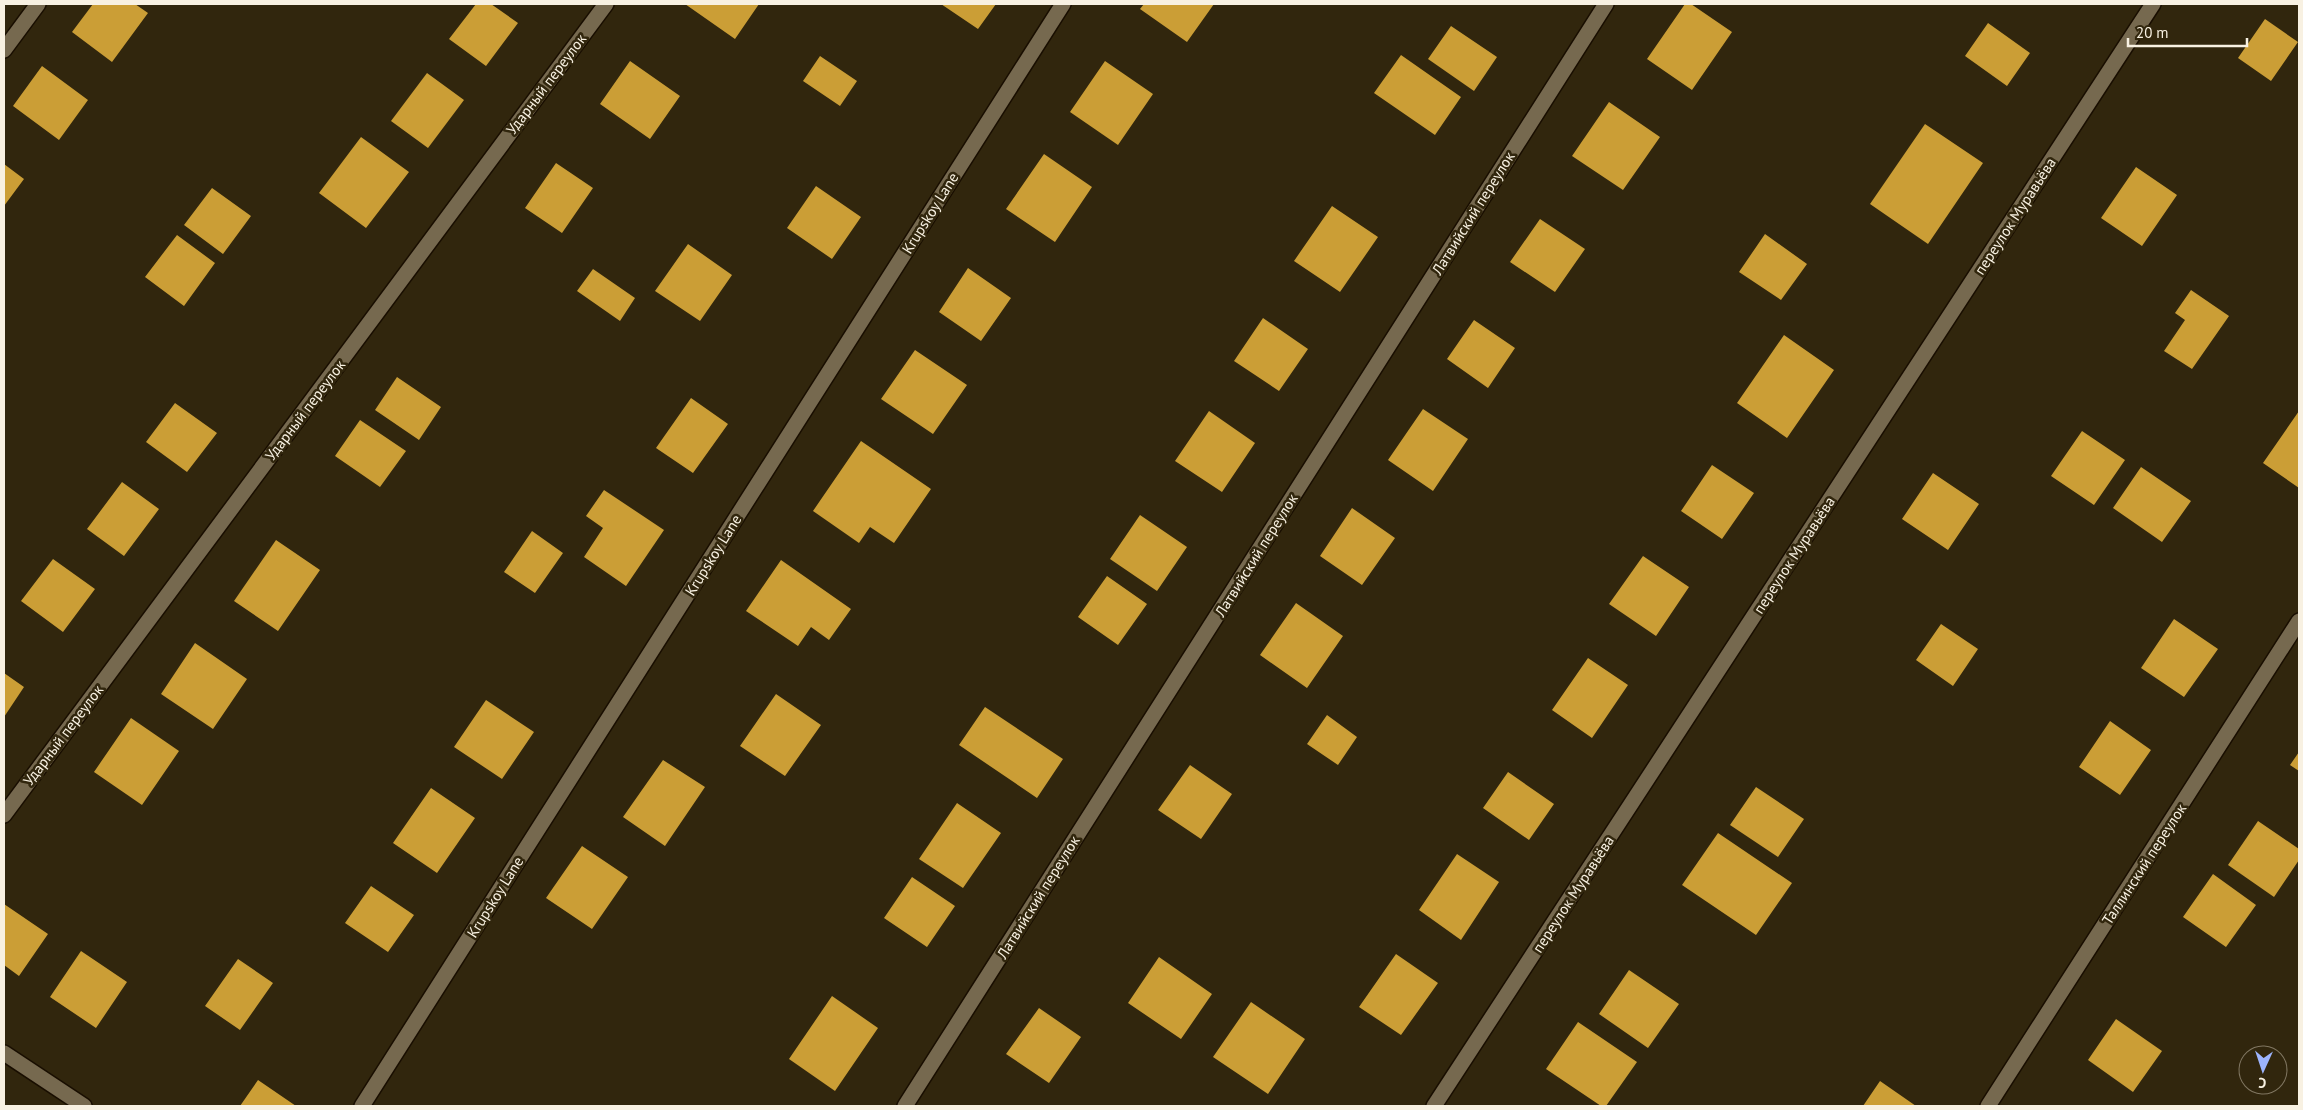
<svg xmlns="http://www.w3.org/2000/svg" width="2303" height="1110" viewBox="0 0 2303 1110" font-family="'PT Sans',sans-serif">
	<rect width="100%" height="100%" fill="#31260d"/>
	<path fill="#cb9e36" d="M93,4h42l13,9 -36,49 -40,-30z
		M476,4h15l27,19 -32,43 -37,-27z
		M685,4h74l-24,35z
		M941,4h55l-18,25z
		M1144,4h70l-27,38 -47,-33z
		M1685,4h6l41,28 -40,58 -45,-31z
		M2265,19l33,23 -27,39 -33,-23z
		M1988,23l42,30 -23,33 -42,-30z
		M1451,26l46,31 -23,34 -46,-32z
		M1401,55l60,42 -26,38 -61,-42z
		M820,56l37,25 -17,25 -37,-25z
		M630,61l50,35 -30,43 -50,-35z
		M1105,61l48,33 -35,51 -48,-33z
		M42,66l46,34 -29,40 -46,-34z
		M427,73l37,27 -36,48 -37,-27z
		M1609,102l51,35 -37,53 -51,-34z
		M1925,124l58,39 -55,81 -58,-40z
		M361,137l48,35 -43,56 -47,-35z
		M1044,154l48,33 -37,55 -49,-33z
		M556,163l37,25 -31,45 -37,-25z
		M4,164l20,15 -20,27z
		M2136,167l41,28 -35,51 -41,-28z
		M816,186l45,31 -29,42 -45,-31z
		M212,188l39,28 -28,38 -39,-29z
		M1332,206l46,31 -38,55 -46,-31z
		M1540,219l45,30 -30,43 -45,-30z
		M1765,234l42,30 -26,36 -42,-28z
		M177,235l38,28 -31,43 -39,-29z
		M688,244l44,31 -32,46 -45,-30z
		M968,268l43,30 -30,43 -42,-29z
		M593,269l42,29 -15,23 -43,-30z
		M2191,290l38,26 -37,53 -28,-18 21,-31 -10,-7z
		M1263,318l45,31 -29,42 -45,-30z
		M1474,320l41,28 -27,40 -41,-29z
		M1784,335l50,35 -47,68 -50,-35z
		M915,350l52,35 -34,49 -52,-35z
		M397,377l44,30 -22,33 -44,-30z
		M691,398l37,26 -35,49 -37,-25z
		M175,403l42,30 -30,39 -41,-30z
		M1423,409l45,30 -35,52 -45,-31z
		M1209,411l46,32 -33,49 -47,-31z
		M2299,411v77l-36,-25z
		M360,420l46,31 -26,36 -45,-31z
		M2082,431l43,29 -31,45 -43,-29z
		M861,441l70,48 -37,54 -24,-16 -11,16 -46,-32z
		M1712,465l42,28 -32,46 -41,-28z
		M2141,467l50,34 -29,41 -49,-34z
		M1933,473l46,31 -31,46 -46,-31z
		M122,482l37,27 -35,47 -37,-27z
		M604,490l60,40 -38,56 -42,-29 19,-29 -17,-12z
		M1352,508l43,30 -33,47 -42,-29z
		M1140,515l47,32 -30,44 -47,-32z
		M532,531l31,22 -28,40 -31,-21z
		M276,540l44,30 -42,61 -44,-30z
		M1643,556l46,31 -33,49 -47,-32z
		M53,559l42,30 -32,43 -42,-31z
		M781,560l70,49 -22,31 -18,-13 -13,19 -52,-35z
		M1107,576l40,28 -29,41 -40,-28z
		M1296,603l47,33 -36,52 -47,-33z
		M2174,619l44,30 -34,48 -43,-29z
		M1941,624l37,25 -25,37 -37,-26z
		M195,643l52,36 -34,50 -52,-35z
		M1588,658l40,27 -36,53 -40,-28z
		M4,673l20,14 -20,30z
		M776,694l45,31 -36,51 -45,-30z
		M486,700l48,32 -32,47 -48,-32z
		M985,707l78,52 -26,39 -78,-53z
		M1327,715l30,22 -19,28 -31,-21z
		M131,718l48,33 -37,54 -48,-33z
		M2110,721l41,29 -31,45 -41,-28z
		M2299,752v19l-9,-6z
		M663,760l42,27 -40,59 -42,-29z
		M1190,765l42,29 -31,45 -43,-29z
		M1508,772l46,32 -25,36 -46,-32z
		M1756,787l48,32 -26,38 -48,-32z
		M431,788l44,30 -38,55 -44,-30z
		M957,803l44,30 -38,55 -44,-29z
		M2258,821l41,28v11l-25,37 -46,-32z
		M1718,833l74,50 -36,52 -74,-50z
		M582,846l46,31 -36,52 -46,-31z
		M1457,854l42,28 -38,58 -42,-30z
		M2213,874l43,31 -30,42 -43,-30z
		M912,877l43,29 -28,41 -43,-29z
		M371,886l43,29 -26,37 -43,-29z
		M4,904l44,30 -29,42 -15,-11z
		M81,951l46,31 -31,46 -46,-31z
		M1396,954l42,29 -37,52 -42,-28z
		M1159,957l53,37 -31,45 -53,-36z
		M238,959l35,24 -33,47 -35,-24z
		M1629,970l50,34 -31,44 -49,-34z
		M832,996l46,32 -43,63 -46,-32z
		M1251,1002l54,37 -37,55 -55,-37z
		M1039,1008l42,29 -32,46 -43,-29z
		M2116,1019l46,32 -29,41 -45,-32z
		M1578,1022l59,40 -31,44h-5l-55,-37z
		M258,1080l38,26h-56z
		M1880,1081l36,25h-53z"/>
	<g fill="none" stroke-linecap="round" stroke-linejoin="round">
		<g stroke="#190e00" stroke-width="18">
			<path id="street" d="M4,50l34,-46
				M4,815l602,-811
				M4,1053l80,53
				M362,1106l701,-1102
				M905,1106l701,-1102
				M1434,1106l719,-1102
				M1988,1106l311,-485"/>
		</g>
		<use href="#street" stroke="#76694f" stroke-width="15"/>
	</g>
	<g text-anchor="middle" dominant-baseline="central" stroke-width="5" stroke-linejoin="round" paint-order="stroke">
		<g font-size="15" fill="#f8f1e2" stroke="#31260d">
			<text transform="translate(546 84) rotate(-53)">Ударный переулок</text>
			<text transform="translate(930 213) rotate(-58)">Krupskoy Lane</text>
			<text transform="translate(1473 213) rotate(-58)">Латвийский переулок</text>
			<text transform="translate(2015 216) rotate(-57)">переулок Муравьёва</text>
			<text transform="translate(305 410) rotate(-53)">Ударный переулок</text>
			<text transform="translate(713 555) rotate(-58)">Krupskoy Lane</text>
			<text transform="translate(1256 555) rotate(-58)">Латвийский переулок</text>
			<text transform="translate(1794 555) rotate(-57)">переулок Муравьёва</text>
			<text transform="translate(63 735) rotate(-53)">Ударный переулок</text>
			<text transform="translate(2144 864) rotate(-57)">Таллинский переулок</text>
			<text transform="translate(1573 894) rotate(-57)">переулок Муравьёва</text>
			<text transform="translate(495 897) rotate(-58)">Krupskoy Lane</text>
			<text transform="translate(1038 897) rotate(-58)">Латвийский переулок</text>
		</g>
	</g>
	<rect width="2303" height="1110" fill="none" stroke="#f8f1e2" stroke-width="10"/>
	<g transform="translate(2263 1070) rotate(183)"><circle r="24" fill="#31260d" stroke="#817762"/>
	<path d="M0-4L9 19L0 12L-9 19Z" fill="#9db4fd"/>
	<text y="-8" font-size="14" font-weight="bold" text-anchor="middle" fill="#f8f1e2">С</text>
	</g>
	<path d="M2128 38v8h119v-8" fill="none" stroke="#f8f1e2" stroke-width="2.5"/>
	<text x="2136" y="38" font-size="15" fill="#f8f1e2" stroke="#31260d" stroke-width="4" paint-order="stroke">20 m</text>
</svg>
